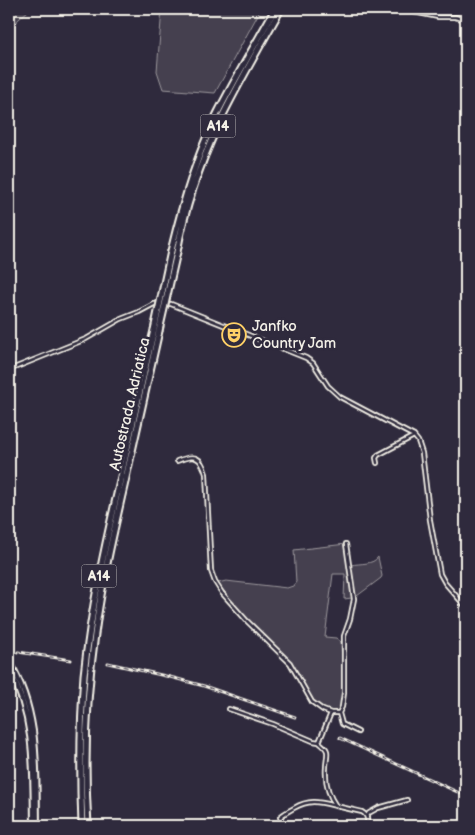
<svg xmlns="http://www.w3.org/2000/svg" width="475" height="835" viewBox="0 0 475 835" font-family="'Balsamiq Sans',sans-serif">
	<rect width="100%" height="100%" fill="#2f2a3d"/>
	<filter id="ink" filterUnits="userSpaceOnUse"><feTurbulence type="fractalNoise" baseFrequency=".02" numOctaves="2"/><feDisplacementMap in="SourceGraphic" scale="10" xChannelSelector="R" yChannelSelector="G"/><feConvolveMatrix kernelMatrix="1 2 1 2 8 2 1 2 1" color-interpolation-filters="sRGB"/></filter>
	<g filter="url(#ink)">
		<path fill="#454050" stroke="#9c989c" d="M9,9h21l-21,19z
			M162,9h99l-46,84 -52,-4 -6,-18z
			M346,544l6,54 -8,1 1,-25h-12l-8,63 11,1 5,4 2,43 -3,24 -5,4h-4l-16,-8 -25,-42 -43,-42 -29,-38 8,-2 61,7 6,-2 3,-4 -2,-32z
			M378,557l4,19 -1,2 -24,18 -2,-3 -4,-28c9,-2 22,0 27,-8z"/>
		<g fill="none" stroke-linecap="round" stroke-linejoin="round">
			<g stroke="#f4f1e8" stroke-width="6">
				<path id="street" d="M399,9l39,8h17l11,3
					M165,304h6l135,54 7,5 15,23 12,11 74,39 4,5 4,12 8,67 10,54 5,9 21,24
					M9,370l77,-31 35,-20 18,-7 15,-8 6,-1
					M177,461c18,-7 24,-5 29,13l5,97 4,11 7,11 25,28 43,42 22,39 11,8 8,3h8
					M377,463l-1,-5 2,-3 36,-19
					M346,544l8,55 -4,20 -6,17v57l-2,14 -3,6 3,11 16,8
					M229,709l44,15 40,17 6,1 12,-29
					M319,742c3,3 7,5 8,9 1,4 -1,11 -1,16 -1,13 2,28 10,39l26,6c6,3 5,8 6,14
					M367,816l2,-3 9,-5 29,-8
					M283,826l-3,-9c4,-4 9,-6 14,-9 16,-9 25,-6 42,-2"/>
			</g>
			<g stroke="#f4f1e8" stroke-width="8">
				<path id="secondary" d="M9,661c31,51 27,107 28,165
					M9,669c27,51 24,101 25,157"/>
			</g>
			<g stroke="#f4f1e8" stroke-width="9">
				<path id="highway" d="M171,251c11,-46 24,-92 45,-135 18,-36 39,-71 59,-107
					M177,252c8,-45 23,-88 42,-129 19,-39 41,-77 62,-114
					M82,826c-2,-50 -2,-101 2,-151 7,-66 21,-130 36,-194 11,-50 22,-101 34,-151
					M88,826c-4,-64 -2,-128 7,-192 7,-53 19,-104 31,-156 11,-49 22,-98 33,-147"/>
			</g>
			<use href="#street" stroke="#2f2a3d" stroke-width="2.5"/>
			<use href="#secondary" stroke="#2f2a3d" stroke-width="4"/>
			<use href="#highway" stroke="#2f2a3d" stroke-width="5"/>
			<g stroke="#f4f1e8" stroke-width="3">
				<path id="rail" d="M18,652l53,8
					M108,663l62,14 34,9 91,31
					M340,738l126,58"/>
			</g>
			<use href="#rail" stroke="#2f2a3d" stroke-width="1" stroke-dasharray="4" stroke-linecap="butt"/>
			<g stroke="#f4f1e8" stroke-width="9" stroke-linecap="butt">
				<path id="highway-bridge" d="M154,330l17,-79
					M159,331l18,-79"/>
			</g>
			<use href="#highway-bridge" stroke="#2f2a3d" stroke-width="5"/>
		</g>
	</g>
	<defs>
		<g id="theatre-ring" transform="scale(1.25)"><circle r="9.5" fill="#2f2a3d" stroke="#ffd166" stroke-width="1.5"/><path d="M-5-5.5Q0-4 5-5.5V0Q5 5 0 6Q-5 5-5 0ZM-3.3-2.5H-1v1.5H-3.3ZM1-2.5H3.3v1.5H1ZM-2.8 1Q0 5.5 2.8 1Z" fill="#ffd166"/></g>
	</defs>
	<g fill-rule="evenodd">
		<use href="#theatre-ring" x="234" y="335"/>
	</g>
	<g text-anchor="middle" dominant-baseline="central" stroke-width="5" stroke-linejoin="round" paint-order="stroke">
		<g fill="#2f2a3d" stroke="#b9b5b5" stroke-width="1">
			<rect x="200.5" y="114.5" width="35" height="23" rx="4"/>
			<rect x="81.5" y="564.5" width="35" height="23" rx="4"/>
		</g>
		<g font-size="14" font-weight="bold" fill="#f4f1e8">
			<text x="218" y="126">A14</text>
			<text x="99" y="576">A14</text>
		</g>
		<g font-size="15" fill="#f4f1e8" stroke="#2f2a3d" text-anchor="start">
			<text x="252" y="326">Janfko<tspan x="252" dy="17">Country Jam</tspan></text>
		</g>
		<g font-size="15" fill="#f4f1e8" stroke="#2f2a3d">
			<text transform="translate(130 404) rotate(-77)">Autostrada Adriatica</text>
		</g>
	</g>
	<rect width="475" height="835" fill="none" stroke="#2f2a3d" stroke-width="30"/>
	<rect x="15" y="15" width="445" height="805" fill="none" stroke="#f4f1e8" stroke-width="2" filter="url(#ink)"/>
</svg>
